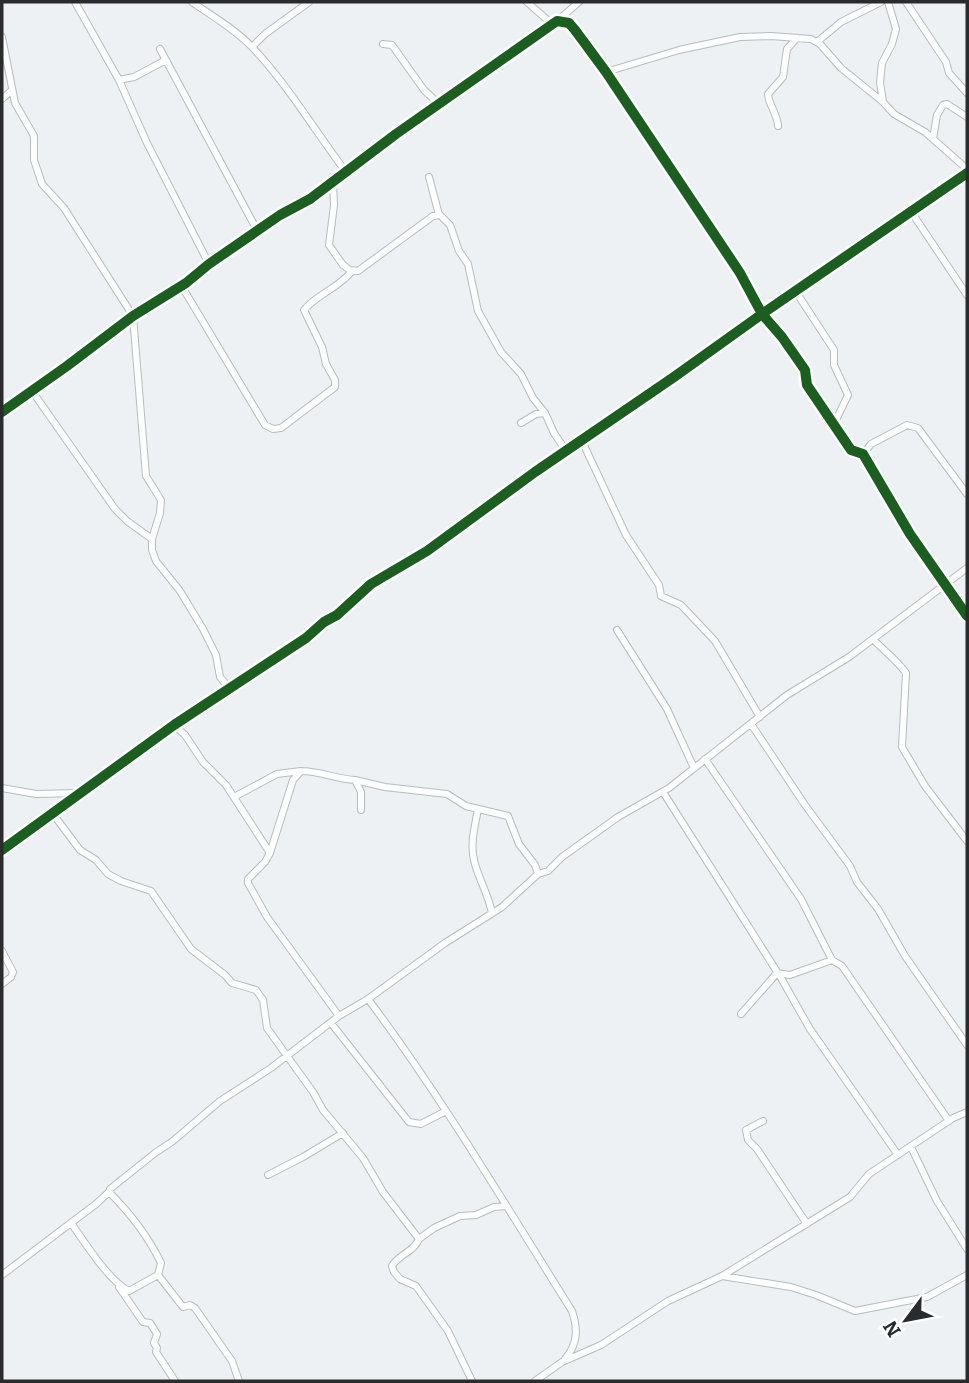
<svg xmlns="http://www.w3.org/2000/svg" width="969" height="1383" viewBox="0 0 969 1383" font-family="Bitter,serif">
	<rect width="100%" height="100%" fill="#eef1f4"/>
	<g fill="none" stroke-linecap="round" stroke-linejoin="round">
		<g stroke="#b9bcbe" stroke-width="8">
			<path id="minor" d="M75,2l44,78 28,63 62,121
				M192,2c20,14 43,27 60,45 36,38 63,84 94,125
				M527,2l25,22
				M906,2l40,60 3,11 18,20
				M557,21l22,-19
				M2,37l13,66 19,33v24l8,24 22,24 69,108 13,160 15,24 -1,13 -8,26v11l4,11 24,30 23,38 13,26 4,22 9,11
				M817,42l24,-20 40,-20
				M383,44l9,1 32,45 15,14
				M252,47l13,-13 44,-32
				M160,49l98,183
				M606,72l73,-22 61,-13 31,-1 40,3 9,5 21,24 42,34 11,12 31,18 42,37
				M119,80l15,-3 32,-17
				M2,99l10,-9
				M883,102l-3,-20 2,-19 10,-19 4,-15 -8,-27
				M778,126c-1,-14 -10,-22 -10,-32l15,-17 4,-28 10,-11
				M933,139l4,-24 6,-10 4,-1 20,13
				M429,177l10,38
				M333,182l1,23 -5,40 14,20 7,5 8,1 75,-55 7,-1 10,10 9,26 9,13 10,47 23,41 20,22 12,24 12,15
				M910,210l57,85
				M181,285l84,140 8,4 8,-1 54,-41v-7l-9,-16 -4,-17 -18,-37c13,-16 35,-22 48,-39
				M796,292l38,58v15l14,30 -14,29
				M32,391l83,118 12,12 25,18
				M2,412l65,-46 66,-50 53,-33 23,-19 71,-49 30,-16 86,-65 161,-113 12,2 6,7 31,42 134,201 22,41 205,-141
				M521,423l15,-9 9,-1 9,20 12,18
				M582,441l44,94 33,50 2,11 20,9 34,36 45,76
				M863,454l8,-10 36,-19 11,3 49,66
				M617,630l50,79 27,59
				M873,639c11,12 24,21 33,34l-4,74 23,39 42,55
				M751,724l54,81 45,61 7,16 21,27 27,47 62,89
				M174,725l11,10 18,27 23,23 44,68 -5,9 -17,17v4l19,34 72,99
				M705,759l96,140 31,61 10,6 107,155
				M355,780l30,7 62,7 19,12 42,10 11,28 16,21 3,9
				M2,788l34,6 42,-1
				M663,792l118,186 29,51 88,126
				M234,797l43,-23 24,-3
				M478,809c-3,17 -8,34 -4,51 4,18 14,33 18,53
				M53,814l27,36 16,10 12,14 13,7 30,10 40,58 34,26 7,8 24,7 7,10 4,28 46,64 10,18 40,48 20,34 36,47
				M2,850l172,-125 132,-87 18,-16 13,-7 34,-31 56,-33 108,-79 139,-95 88,-63 20,23 23,33 2,15 44,65 12,4 47,80 57,82
				M270,853l23,-73 8,-9c19,0 35,8 54,9l6,12v18
				M2,951l11,21 -2,5 -9,7
				M368,999c75,100 138,207 204,312 6,18 6,33 -7,48
				M741,1014l36,-41 13,2 42,-15
				M331,1023l78,99 12,2 25,-13
				M763,1121l-17,9 2,10 9,9 50,75
				M911,1147l26,54 30,48
				M268,1175l35,-18 40,-24
				M109,1192c21,21 39,44 52,71l-3,12 25,32 7,-2 5,3 37,53 7,20
				M71,1223c14,20 38,58 58,68l29,-16
				M2,1275l94,-71 13,-12 1,-3 45,-36 18,-12 47,-40 51,-33 68,-52 29,-17 77,-56 57,-36 36,-33 10,-3 14,-14 56,-40 51,-29 118,-93 62,-38 118,-89
				M722,1276l69,11 25,8 39,16 72,-14 40,-22
				M119,1287l24,35 7,1 7,11 -3,9 3,5 -1,4 19,29
				M472,1381l-24,-50 -32,-45 -16,-7 -6,-7 -2,-6c7,-12 22,-14 27,-27l15,-11 26,-12 16,-1 18,-8 12,-1
				M535,1381l27,-19 39,-17 67,-44 54,-25 128,-79 19,-23 84,-56 14,-6"/>
		</g>
		<use href="#minor" stroke="#fcfdfd" stroke-width="6"/>
		<g stroke="#fcfeff" stroke-width="15">
			<path id="cycleway" d="M2,412l65,-46 66,-50 53,-33 23,-19 71,-49 30,-16 86,-65 161,-113 12,2 6,7 31,42 134,201 22,41 205,-141
				M2,850l172,-125 132,-87 18,-16 13,-7 34,-31 56,-33 108,-79 139,-95 88,-63 20,23 23,33 2,15 44,65 12,4 47,80 57,82"/>
		</g>
		<use href="#cycleway" stroke="#1b5e20" stroke-width="10"/>
	</g>
	<rect width="969" height="1383" fill="none" stroke="#292b2d" stroke-width="7"/>
	<g transform="translate(906 1320) rotate(238)" stroke="#fcfeff" stroke-width="5" paint-order="stroke">
	<path d="M0-5L12 26L0 18L-12 26Z" fill="#292b2d"/>
	<text y="-10" font-size="19" font-weight="bold" text-anchor="middle" fill="#292b2d">N</text>
	</g>
</svg>
